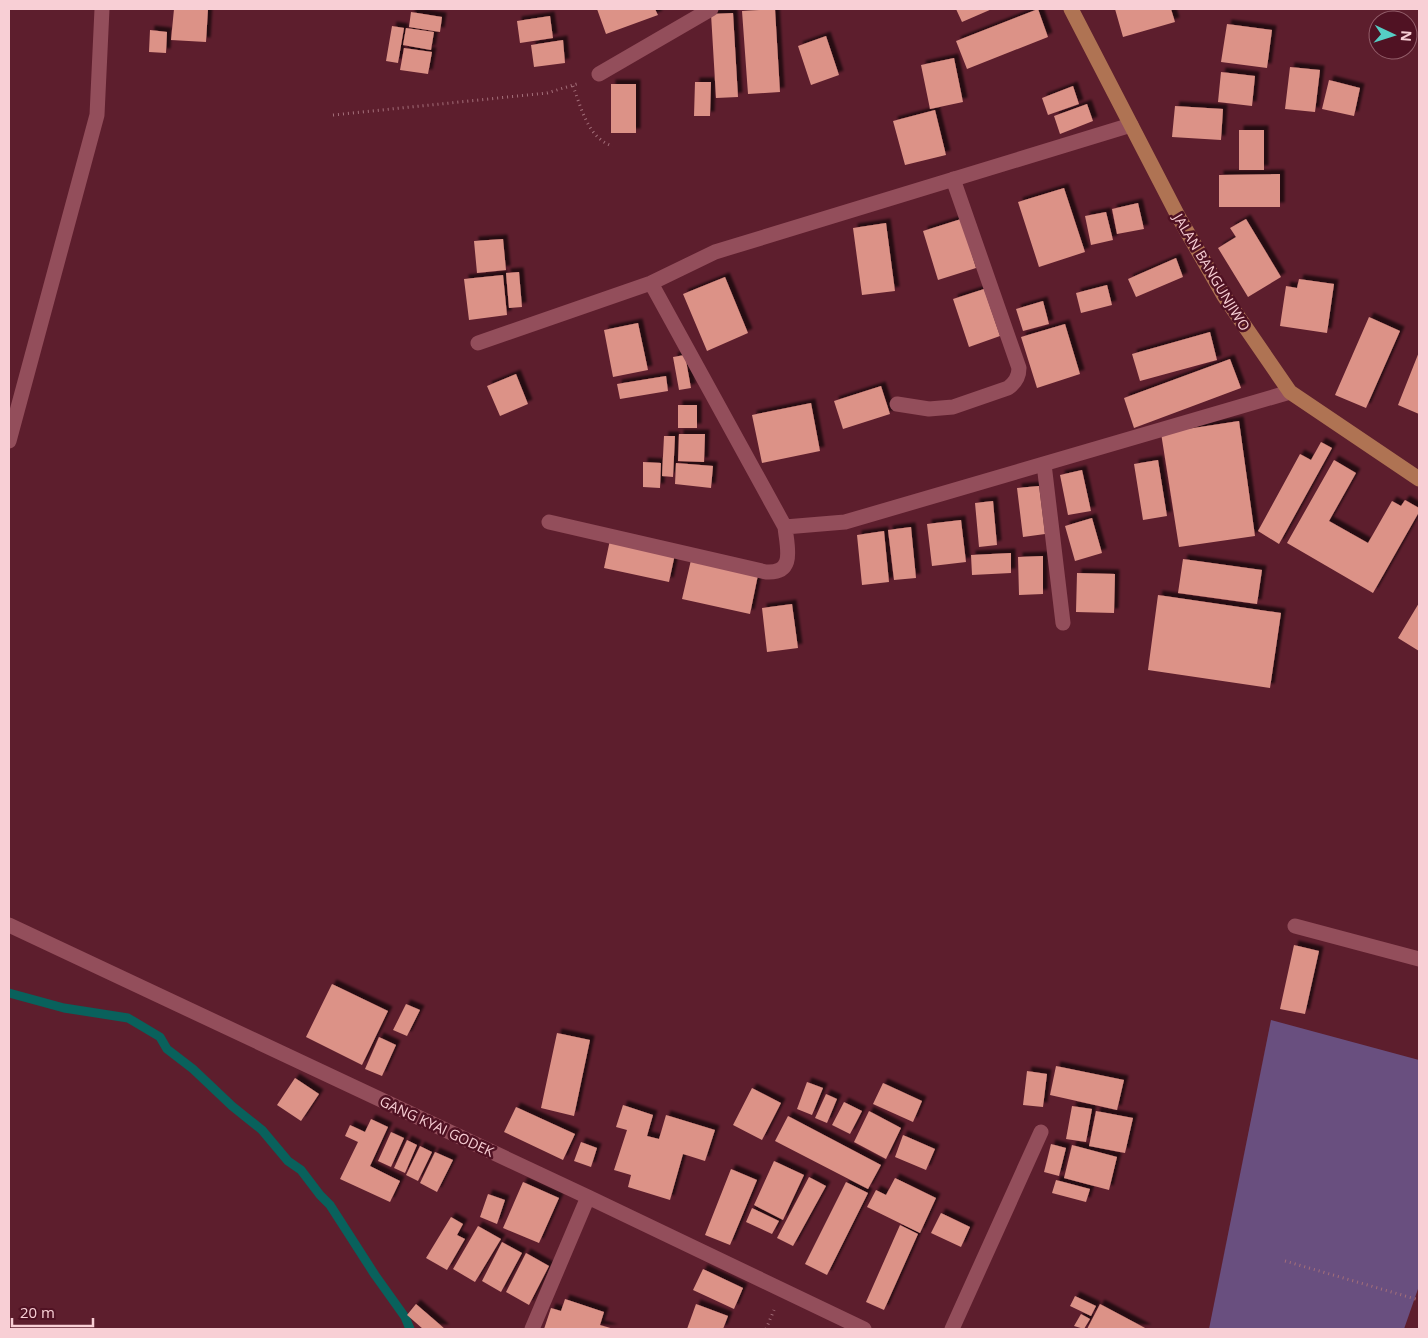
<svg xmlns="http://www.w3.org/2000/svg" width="1428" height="1338" viewBox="0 0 1428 1338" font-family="'Open Sans',sans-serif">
	<defs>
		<filter id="shadow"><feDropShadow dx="4.5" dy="-4.5" stdDeviation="1" flood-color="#0009"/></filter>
	</defs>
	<rect width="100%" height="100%" fill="#5d1e2d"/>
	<path fill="#694f7f" d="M1271,1020l148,40v226l-15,43h-195z"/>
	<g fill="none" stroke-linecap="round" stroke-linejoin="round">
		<path stroke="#09615c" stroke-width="9" d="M9,993l55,15 64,10 32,19 7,12 26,20 39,37 30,24 26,31 13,9 19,25 10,10 45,70 30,42 5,12"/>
	</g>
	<path fill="#dc9287" filter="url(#shadow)" d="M174,9h34l-2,33 -35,-2z
		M597,9h58l3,6 -52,19z
		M775,9l5,83 -32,2 -6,-83z
		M956,9h36l-30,13z
		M1038,9l10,28 -81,32 -11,-28z
		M1115,9h56l4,13 -52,15z
		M411,12l31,5 -2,15 -31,-5z
		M733,13l5,84 -22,1 -5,-84z
		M550,16l3,22 -33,5 -3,-22z
		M1227,24l45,6 -5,38 -46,-6z
		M392,26l12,2 -6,35 -12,-2z
		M406,28l28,4 -3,18 -28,-5z
		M150,30l17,2 -1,21 -17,-1z
		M826,36l13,39 -28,10 -13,-39z
		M563,40l2,23 -31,4 -3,-22z
		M404,48l28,4 -4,22 -28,-4z
		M954,58l9,44 -33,7 -9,-44z
		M1290,67l30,3 -5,42 -30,-3z
		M1221,72l34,4 -3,30 -34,-4z
		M1329,80l31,8 -6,28 -32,-7z
		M695,82h16l-1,34h-16z
		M611,84h25v49h-25z
		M1073,86l6,18 -31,11 -6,-17z
		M1087,104l6,17 -33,13 -6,-18z
		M1175,106l48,3 -2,31 -49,-3z
		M935,110l11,45 -41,10 -12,-44z
		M1239,130h25v40h-25z
		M1280,174v33h-61v-32z
		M1064,188l21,64 -46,15 -21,-65z
		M1138,203l6,26 -27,5 -5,-25z
		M1106,212l7,28 -22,5 -6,-29z
		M961,219l15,49 -38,12 -15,-49z
		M1246,219l35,58 -33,20 -30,-49 18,-11 -6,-9z
		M886,223l9,68 -33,4 -9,-67z
		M503,239l3,31 -29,3 -3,-32z
		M1176,258l7,19 -47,20 -8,-18z
		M519,272l3,35 -13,1 -3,-35z
		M503,275l4,40 -38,5 -5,-41z
		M725,277l23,56 -41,18 -24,-57z
		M1299,279l35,5 -7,49 -47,-7 6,-40 11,2z
		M1107,285l5,20 -31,8 -5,-20z
		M984,289l16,47 -31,11 -16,-48z
		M1043,301l6,23 -26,7 -7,-22z
		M1369,317l31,14 -34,77 -31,-13z
		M638,323l10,47 -35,7 -9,-47z
		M1065,324l15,50 -43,14 -16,-51z
		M1210,332l7,28 -77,21 -8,-27z
		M1419,352v62l-21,-9z
		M685,355l6,33 -12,2 -6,-33z
		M1230,359l11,29 -107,40 -10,-30z
		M516,374l12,30 -28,12 -13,-30z
		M666,376l2,15 -48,8 -3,-15z
		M881,386l9,28 -47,15 -9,-28z
		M811,403l9,48 -58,12 -10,-48z
		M678,405h19v23h-19z
		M1239,421l16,115 -76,11 -18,-114z
		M679,434h26l-1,28 -26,-1z
		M664,436h11l-2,41 -11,-1z
		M1321,442l11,6 -53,96 -21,-13 42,-77 11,6z
		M1158,460l9,56 -24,4 -9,-56z
		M1334,460l22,13 -27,48 39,22 24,-42 9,5 4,-6 14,8v4l-46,81 -86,-50z
		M643,462l18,1 -1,25 -17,-1z
		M676,463l37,3 -2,22 -36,-4z
		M1082,470l9,41 -23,4 -8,-40z
		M1039,486l6,48 -22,3 -6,-49z
		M993,501l4,44 -18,2 -4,-44z
		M1092,518l10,35 -27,8 -10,-35z
		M961,520l5,42 -34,4 -5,-42z
		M911,527l5,51 -22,2 -6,-50z
		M884,531l5,51 -27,3 -5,-50z
		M610,540l65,14 -6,28 -65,-14z
		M1011,553v20l-39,2 -1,-20z
		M1043,556v38l-24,1 -1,-38z
		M1183,559l79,11 -5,34 -79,-11z
		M691,560l67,15 -8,39 -68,-15z
		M1077,573l38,1 -1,39 -38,-1z
		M1158,595l123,18 -11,75 -122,-18z
		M1419,603v48l-21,-13z
		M792,604l6,44 -31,4 -5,-44z
		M1294,945l25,6 -14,63 -25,-5z
		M332,984l56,27 -26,54 -56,-28z
		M406,1004l14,6 -13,26 -14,-6z
		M557,1033l33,7 -16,76 -33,-8z
		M379,1037l17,8 -14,31 -17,-7z
		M1056,1066l68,14 -7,30 -67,-15z
		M1027,1071l20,3 -4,33 -20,-2z
		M295,1078l24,16 -18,27 -24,-16z
		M807,1082l16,6 -11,27 -15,-6z
		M883,1083l39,18 -9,21 -40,-18z
		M752,1088l29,15 -19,37 -29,-15z
		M826,1094l11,5 -10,24 -12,-5z
		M844,1102l18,9 -12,23 -18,-9z
		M623,1105l30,10 -6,21 12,3 7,-24 49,15 -10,31 -22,-7 -13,46 -42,-13 3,-12 -17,-5 13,-40 -11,-3z
		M1072,1106l20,3 -6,33 -20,-3z
		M516,1107l59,27 -12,26 -59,-28z
		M869,1111l32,17 -15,31 -32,-17z
		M1096,1111l37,7 -8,35 -36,-7z
		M788,1116l93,49 -13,24 -93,-48z
		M371,1119l17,8 -18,39 30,15 -10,21 -50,-23 18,-37 -13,-6 5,-11 15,7z
		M391,1132l13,6 -13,29 -13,-6z
		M903,1135l32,14 -9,21 -31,-13z
		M407,1140l10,5 -12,28 -11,-5z
		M581,1142l16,6 -6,19 -17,-6z
		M1051,1144l15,4 -7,28 -15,-4z
		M1072,1145l45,12 -8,33 -45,-12z
		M420,1146l12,6 -14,29 -12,-6z
		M435,1152l18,8 -16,32 -17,-9z
		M774,1161l30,14 -21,45 -29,-15z
		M731,1169l26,11 -27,65 -25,-10z
		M809,1177l17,9 -33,60 -16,-8z
		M895,1178l41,20 -16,35 -53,-26 9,-17 10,5z
		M1056,1180l34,9 -4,13 -34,-9z
		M523,1182l36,16 -20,45 -36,-15z
		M846,1182l22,11 -41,82 -22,-11z
		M488,1194l17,6 -8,24 -17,-7z
		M752,1208l27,13 -7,13 -26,-12z
		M941,1213l29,14 -9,20 -30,-14z
		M451,1217l12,7 -6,11 8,4 -18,31 -21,-12z
		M900,1225l18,9 -34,76 -18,-8z
		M478,1226l23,13 -26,43 -22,-13z
		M502,1242l20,11 -21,39 -19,-11z
		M526,1253l23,13 -20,39 -23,-13z
		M703,1269l40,19 -9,21 -41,-19z
		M1075,1296l21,10 -5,10 -21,-10z
		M565,1299l39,13 -4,13 14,4h-70l7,-21 10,3z
		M416,1304l29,25h-22l-16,-14z
		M696,1304l32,12 -5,13h-36z
		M1100,1304l47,25h-60z
		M1081,1314l9,5 -6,10 -10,-3z"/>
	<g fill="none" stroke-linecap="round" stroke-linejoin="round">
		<path stroke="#a46f7a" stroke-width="3" stroke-dasharray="1 4" stroke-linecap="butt" d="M573,86c8,21 15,53 40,60
			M333,115l214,-22 33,-10
			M1285,1261l134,39
			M766,1329l8,-19"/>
		<path stroke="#934e5b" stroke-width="15" d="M599,74l112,-65
			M478,343l173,-60 64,-31 416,-127
			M897,404l32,5 24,-2 55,-19c7,-5 11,-11 11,-20l-66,-189
			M9,441l88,-326 5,-106
			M1044,464l19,159
			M549,522l217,50c30,2 21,-25 19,-45l-134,-244
			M785,527l60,-5 445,-130
			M9,925l579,272 276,132
			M1295,926l124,33
			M532,1329l56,-132
			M952,1329l89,-197"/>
		<path stroke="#af7353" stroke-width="15" d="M1071,9l107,207 46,80 66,96 129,87"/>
	</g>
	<g text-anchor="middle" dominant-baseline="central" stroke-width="5" stroke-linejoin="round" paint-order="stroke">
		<g font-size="14" fill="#f8cfd5" stroke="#501223">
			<text transform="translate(1212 272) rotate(59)">JALAN BANGUNJIWO</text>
			<text transform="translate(437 1126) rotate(25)">GANG KYAI GODEK</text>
		</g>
	</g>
	<rect width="1428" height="1338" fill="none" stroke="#f8cfd5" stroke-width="20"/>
	<g transform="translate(1393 35) rotate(94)"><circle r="24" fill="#501223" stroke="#935e6a"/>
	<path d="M0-4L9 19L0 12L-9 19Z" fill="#55cec5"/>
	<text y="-8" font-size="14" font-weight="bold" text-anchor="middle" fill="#f8cfd5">N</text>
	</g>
	<path d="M12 1318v8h81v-8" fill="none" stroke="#f8cfd5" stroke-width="2.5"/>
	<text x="20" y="1318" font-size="15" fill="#f8cfd5" stroke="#501223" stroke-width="4" paint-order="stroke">20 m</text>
</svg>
